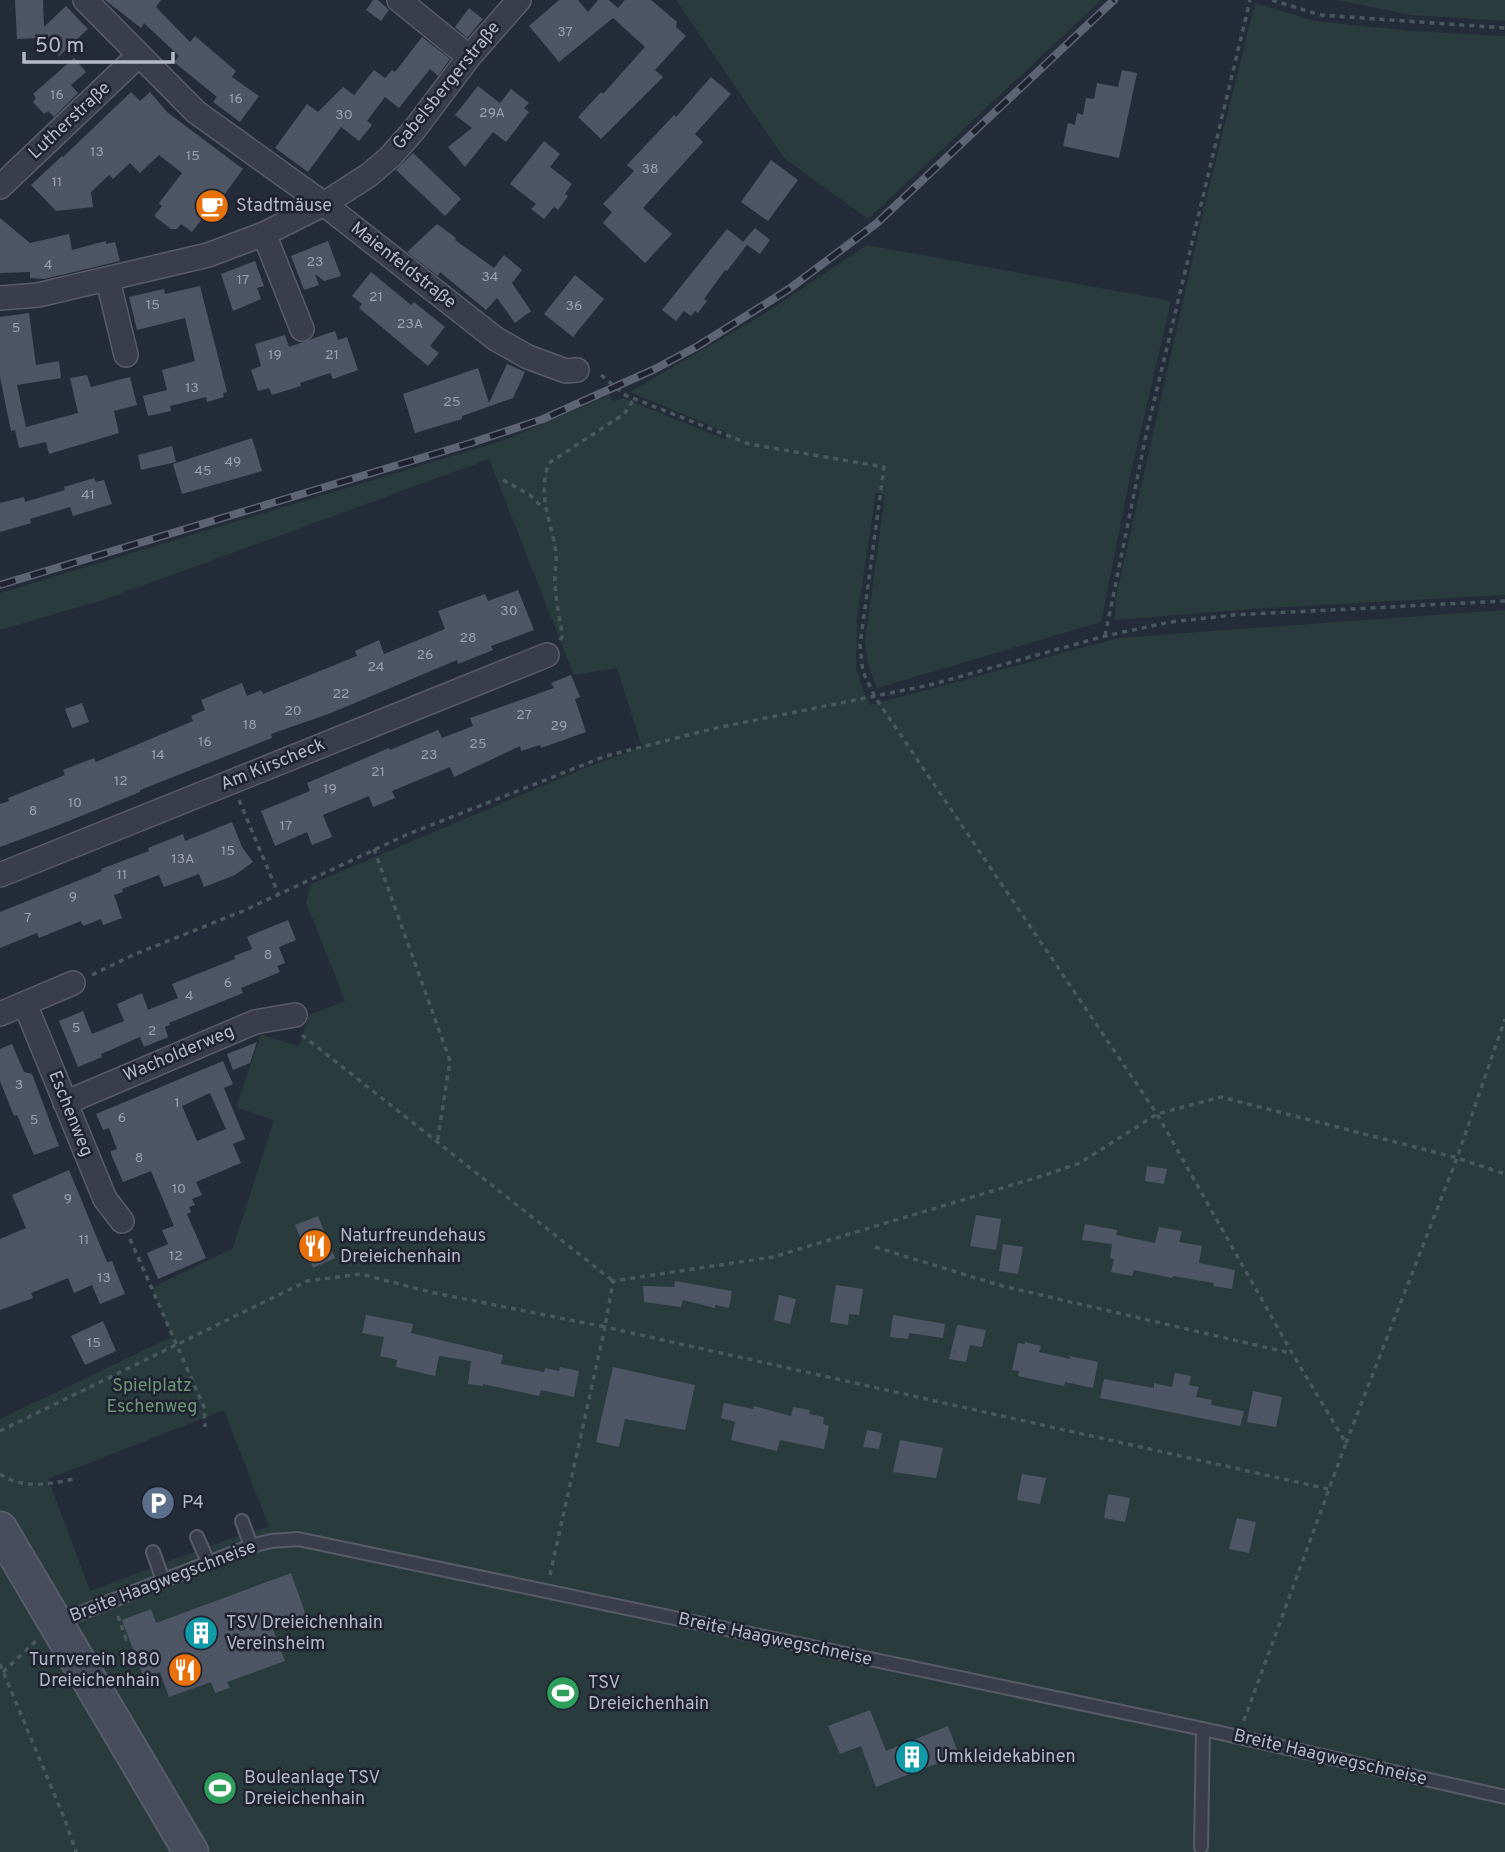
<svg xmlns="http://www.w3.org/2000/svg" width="1505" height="1852" viewBox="0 0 1505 1852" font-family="Overpass,sans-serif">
	<rect width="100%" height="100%" fill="#252c39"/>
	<path fill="#2a3b3e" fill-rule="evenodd" d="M676,0h425l-233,219 -84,-61z
		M1338,0h167v21l-94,-6z
		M1255,3l60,18 97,10 93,5v559l-240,13 -150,12 1,-23 90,-397z
		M867,245l304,56 -41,176 -29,145 -224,66 -9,-24 -3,-23 20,-146 -9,-3 -19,127 -1,49 8,24 7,13 247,-67 387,-28v1242h-1505v-433l172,-82 -20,-49 81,-40 41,-128 -38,-13 25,-72 38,11 10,-31 36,-14 -39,-99 5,-18 274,-116 57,-21 -25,-79 -43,7 -85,-216 -383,140 -106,31v-37l505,-153 105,-45 3,7 10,-4 102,41 3,-6 -98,-41 134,-78zM224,1410l45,117 -32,9 -147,55 -42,-112z"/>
	<path fill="#4e5665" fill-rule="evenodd" d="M15,0h28l1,27 22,-21 22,23 -30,28 4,-20 -45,2z
		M105,0h56l-5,7 34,35 5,-6 41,35 -4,6 27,19 -19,26 -27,-20 4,-5 -43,-35 5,-6 -35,-33 -3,5z
		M373,0h5l11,10 -8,11 -15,-11z
		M559,0h19l10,12 10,-12h11l9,8 7,-8h26l26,22 -1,5 10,9 -31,34 8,7 -62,62 -23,-22 23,-25 2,2 42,-47 -32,-29 -54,44 -30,-36z
		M469,8l14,11 -16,19 -12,-11z
		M422,37l28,22 -12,17 -8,-7 -31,39 -14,-11 -18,24 5,4 -13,16 -18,-14 -33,45 -33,-24 32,-44 11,8 25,-25 11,8 20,-25 11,8 7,-8 3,2z
		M74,58l12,14 -15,13 7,8 -24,24 -6,-6 -4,3 -11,-12 3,-4 -3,-4z
		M1122,70l15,3 -18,85 -56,-12 5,-23 7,2 2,-12 6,2 3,-17 8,1 3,-16 21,4z
		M711,77l20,17 -36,40 8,8 -60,66 29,26 -27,29 -42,-40 9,-11 -9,-8 31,-33 -7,-6 47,-50 2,2z
		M478,86l22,17 11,-14 18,14 -5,5 5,4 -23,30 -13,-10 -28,35 -17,-20 24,-19 -17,-13z
		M131,92l9,9 10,-9 17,20 76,57 -32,44 -3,-2 -16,21 -11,-8 -4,5h-6l-17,-13 8,-10 -3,-3 23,-30 -23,-18 -19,18 -10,-10 -17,16 -4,-4 -18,17 2,15 -37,4 -25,-26 31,-29 1,1z
		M544,141l16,13 -10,13 22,17 -7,10 3,2 -10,14 -4,-3 -10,12 -13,-10 5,-5 -26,-20z
		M413,153l48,46 -16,17 -49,-46z
		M771,160l27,20 -30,41 -27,-19z
		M0,218l30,25 39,-9 3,16 34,-9v3l9,-2 5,19 -76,18 -14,-1v-6l-30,1z
		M437,224l19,14 -1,2 39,28 10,-13 18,15 -10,13 19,28 -16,12 -18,-25 -11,12 -46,-38 -2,4 -31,-24z
		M755,228l15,12 -10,14 -17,-12z
		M727,229l20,16 -20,26 -2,-1 -21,29 3,2 -9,12 -3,-2 -4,5 -7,-5 -8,10 -14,-11z
		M328,241l13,35 -17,5 -9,-7 4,11 -15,5 -13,-34z
		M255,261l9,25 -7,2 4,11 -28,12 -12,-37z
		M371,272l40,33 3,-3 31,25 -15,19 9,7 -11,13 -69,-58 3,-4 -10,-8z
		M575,275l29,24 -31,38 -29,-23z
		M200,286l27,106 -4,1 1,4 -17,5 -1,-5 -36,9 1,5 -23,5 -5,-20 24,-6 -5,-20 33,-9 -10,-43 -48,12 -8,-33 35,-8 1,5z
		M29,313l7,52 23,-4 2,17 -44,7 9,42 52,-14 -8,-35 17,-3 4,12 39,-10 7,28 -23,6 5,22 -70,21 -3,-12 -27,6 -4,-18 -4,1 -11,-54v-60z
		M335,331l3,9 9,-3 11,33 -25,9 -3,-6 -30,10 1,3 -29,9 -3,-7 -11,3 -7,-21 10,-4 -6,-22 30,-9 4,12z
		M507,364l18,8 -12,26 -51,18v3l-47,14 -12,-39 75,-26 11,35z
		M252,438l10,33 -80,23 -9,-30z
		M172,446l4,16 -35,8 -3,-15z
		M94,478l2,4 8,-2 8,24 -39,12 -3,-9 -40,12 1,4 -31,9v-29l24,-6 1,5 40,-12 -1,-3z
		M518,590l16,40 -43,16 2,4 -35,14 -1,-4 -126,53 -60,21 1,4 -132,52v2l-81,33 -59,22v-43l9,-3 -1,-3 57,-23 -2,-5 31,-12 2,4 97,-41 -2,-5 14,-6 -4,-10 41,-17 5,13 14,-6 2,4 94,-38 -2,-5 24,-11 5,14 61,-25 -7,-18 47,-17 3,7z
		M571,675l9,22 -5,2 11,33 -45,16 -1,-3 -19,6 -1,-5 -66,31 -4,-10 -58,24 3,7 -22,9 -4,-11 -46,19 9,22 -20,8 -5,-13 -32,14 -14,-35 49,-20 -3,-8 82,-35 1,2 48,-20 4,8 31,-12 -3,-8 84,-30 -3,-5z
		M82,703l7,19 -17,6 -7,-19z
		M232,822l10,25 11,15 -18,13 -31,12 -5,-13 -35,13 -5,-12 -37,14 1,3 -9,3 8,23 -19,7 -2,-6 -18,7 -2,-5 -42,17 -2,-5 -37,15v-36l102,-41 -1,-2 48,-18 -1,-3 35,-14 2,7z
		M288,920l8,20 -17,7 6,16 -8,3 3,6 -39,16 2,5 -74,30 1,2 -5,2 3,10 -24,10 -4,-10 -39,17 1,3 -24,10 -19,-46 24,-10 9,23 32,-13 -7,-17 25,-11 6,17 30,-12 -6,-14 63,-25 -1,-3 18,-7 -5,-12z
		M257,1042l-7,21 -17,7 -6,-16z
		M12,1044l12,28 8,2 27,72 -25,9 -17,-40 -3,1 -14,-35v-32z
		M223,1061l10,23 -9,4 21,51 -12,5 8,19 -45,19 6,13 -10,4 3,6 -6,2 2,5 -4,2 19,44 -48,21 -11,-26 21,-9 -6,-14 12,-4 -23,-55 -28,11 -12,-28v-3l6,-2 -8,-21 -6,2 -7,-16zM210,1093l16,36 -29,12 -15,-35z
		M1147,1166l20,3 -3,15 -19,-3z
		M69,1170l38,92 5,-1 13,33 -25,10 -8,-19 -18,8 -6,-15 -37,15 2,5 -33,12v-71l26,-11 -14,-33z
		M976,1215l25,4 -5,31 -26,-4z
		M318,1216l17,42 -22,10 -18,-43z
		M1085,1224l32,6 -1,5 39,8 4,-16 23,4 -3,11 23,4 -3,17 36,7 -3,19 -19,-3 1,-3 -41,-7 -1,2 -38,-8 -2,6 -21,-4 3,-13 -4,-1 2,-14 -30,-4z
		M1003,1244l20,3 -5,27 -19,-3z
		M675,1281l57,10 -3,17 -14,-3v3l-32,-8 -2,7 -37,-5 -1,-16 31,1z
		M836,1285l27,4 -4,26 -10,-1 -1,11 -18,-3z
		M779,1295l17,4 -6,25 -16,-4z
		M366,1315l47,9 -2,9 92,22 -2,9 43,8 1,-4 14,3 1,-4 19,4 -5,26 -33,-7 -2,6 -56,-12v2l-15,-2 3,-23 -32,-5 -4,20 -39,-9 1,-7 -17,-4 4,-19 -22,-4z
		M893,1315l52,9 -2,14 -34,-5 -1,6 -18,-2z
		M103,1321l13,30 -31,14 -14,-29z
		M959,1325l27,5 -4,17 -12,-2 -4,17 -17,-3 8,-33z
		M1025,1342l16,4 -2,6 31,7v-3l28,6 -5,26 -28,-6 -1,4 -46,-10 1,-5 -7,-1 6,-27 7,1z
		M613,1367l82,18 -10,45 -60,-11 -6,28 -23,-5z
		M1175,1373l16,3 -2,9 10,2 -3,10 16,3 -1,5 33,6 -4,15 -140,-28 4,-19 50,9v-5l18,4z
		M1253,1391l29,6 -6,30 -29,-5z
		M724,1403l29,6 1,-3 37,10 2,-9 17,3 -1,4 15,3 -1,7 6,2 -5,23 -44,-9 -3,11 -46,-11 4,-18 -14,-4z
		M867,1430l15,3 -3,16 -16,-2z
		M900,1440l43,8 -7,30 -43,-6z
		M1022,1474l24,4 -6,26 -23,-4z
		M1108,1494l22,4 -5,24 -21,-4z
		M1237,1518l19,4 -7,31 -20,-4z
		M291,1573l15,42 -34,12 13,34 -58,21 3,6 -15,5 -4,-11 -42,15 -9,-25 -16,6 -22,-58 29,-11 5,14z
		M870,1710l16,41 62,-25 11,29 -83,32 -15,-41 -21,8 -12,-28z"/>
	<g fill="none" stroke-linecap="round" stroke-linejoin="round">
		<g stroke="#575c68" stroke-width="16">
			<path id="lane" d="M242,1521l9,25
				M197,1537l11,25
				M153,1552l10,28
				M58,1622l193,-76 20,-5 27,-2 905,190 302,68
				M1201,1847l2,-118"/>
		</g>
		<g stroke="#575c68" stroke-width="26">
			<path id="street" d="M85,0l111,112 128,92 172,135 32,18 38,14 11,-1
				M399,0l70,57
				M0,187l139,-132
				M264,234l38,95
				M108,280l18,75
				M0,298l38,-3 170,-40 56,-21 60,-30 45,-29 21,-18 24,-27 55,-73 50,-57
				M0,875l547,-220
				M25,1004l80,195 17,22
				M0,1014l73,-31
				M65,1103l190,-81 40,-7"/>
		</g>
		<g stroke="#575c68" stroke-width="37">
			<path id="secondary" d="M0,1529l191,323"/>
		</g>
		<path stroke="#49585c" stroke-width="3.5" stroke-dasharray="5 5" stroke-linecap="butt" d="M1272,0l48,15 185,13
			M601,375l24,20 124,49 135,23 -24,178 3,27 12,25 282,417 135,239 54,90 -103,280
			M503,480l27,15 14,14
			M1105,636l41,-201 104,-435
			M560,640l2,-3c-1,-18 -7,-36 -7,-54 -1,-10 2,-19 1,-28 -3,-34 -20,-56 -7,-92l75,-49 10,-15
			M239,800l39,93
			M374,849l76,212 -13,83
			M92,975l41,-20 110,-44 163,-76 200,-79 110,-28 214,-43 175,-49 65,-14 63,-7 272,-14
			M302,1035l311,246
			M130,1239l74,168 1,20
			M875,1247l127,39 288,67
			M0,1431l307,-150 54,-7 69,18 175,35 8,-46 160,-24 269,-81 38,-13 77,-49 64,-17 236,61 48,16
			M1346,1443l111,-285 48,-139
			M0,1474c24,16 48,10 74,5
			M550,1575l55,-248 723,162
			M118,1616l8,23 3,-1
			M0,1664l65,156 11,32
			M3,1672l34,-32"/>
		<use href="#lane" stroke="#393e4a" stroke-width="12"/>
		<use href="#street" stroke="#393e4a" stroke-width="23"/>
		<use href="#secondary" stroke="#474d5d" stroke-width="33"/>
		<g stroke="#5d6473" stroke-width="8">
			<path id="rail" d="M0,585l471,-142 72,-24 112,-50 43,-23 91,-57 88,-66 237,-223"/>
		</g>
		<use href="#rail" stroke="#1e232f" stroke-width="5" stroke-dasharray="16" stroke-linecap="butt"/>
	</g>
	<defs>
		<g id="cafe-disc" transform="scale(1.75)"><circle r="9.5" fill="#e8710a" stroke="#1e232f"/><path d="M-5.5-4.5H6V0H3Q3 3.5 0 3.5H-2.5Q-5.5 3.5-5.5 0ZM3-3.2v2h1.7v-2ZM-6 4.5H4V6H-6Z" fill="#fff"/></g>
		<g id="restaurant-disc" transform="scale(1.75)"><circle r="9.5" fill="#e8710a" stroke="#1e232f"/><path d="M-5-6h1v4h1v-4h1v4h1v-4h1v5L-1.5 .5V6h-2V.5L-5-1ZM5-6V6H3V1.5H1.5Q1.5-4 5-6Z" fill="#fff"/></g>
		<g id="parking-disc" transform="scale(1.75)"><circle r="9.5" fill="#5c6f8a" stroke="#1e232f"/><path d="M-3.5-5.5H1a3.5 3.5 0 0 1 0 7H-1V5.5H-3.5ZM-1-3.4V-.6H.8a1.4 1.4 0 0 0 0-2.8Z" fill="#fff"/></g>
		<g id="building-disc" transform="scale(1.75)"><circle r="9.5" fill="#0f9aa8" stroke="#1e232f"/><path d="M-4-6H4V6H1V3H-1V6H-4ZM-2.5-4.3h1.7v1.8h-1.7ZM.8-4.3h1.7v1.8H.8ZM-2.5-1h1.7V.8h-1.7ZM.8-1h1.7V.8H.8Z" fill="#fff"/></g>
		<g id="stadium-disc" transform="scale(1.75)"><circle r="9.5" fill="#2e9e5b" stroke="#1e232f"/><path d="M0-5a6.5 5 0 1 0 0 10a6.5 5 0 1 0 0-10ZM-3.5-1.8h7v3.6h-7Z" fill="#fff"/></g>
	</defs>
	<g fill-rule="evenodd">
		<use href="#cafe-disc" x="212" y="206"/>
		<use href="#restaurant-disc" x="315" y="1246"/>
		<use href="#parking-disc" x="158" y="1503"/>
		<use href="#building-disc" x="201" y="1633"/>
		<use href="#restaurant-disc" x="185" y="1670"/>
		<use href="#stadium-disc" x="563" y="1693"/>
		<use href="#building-disc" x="912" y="1757"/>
		<use href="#stadium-disc" x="220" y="1788"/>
	</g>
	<g text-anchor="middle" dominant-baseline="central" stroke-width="5" stroke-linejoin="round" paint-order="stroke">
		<g font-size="14" fill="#9aa0ae">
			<text x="565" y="32">37</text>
			<text x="57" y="95">16</text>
			<text x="236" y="99">16</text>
			<text x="492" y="113">29A</text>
			<text x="344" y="115">30</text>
			<text x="97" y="152">13</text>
			<text x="193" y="156">15</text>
			<text x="650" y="169">38</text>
			<text x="57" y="182">11</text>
			<text x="315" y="262">23</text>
			<text x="48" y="265">4</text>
			<text x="490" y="277">34</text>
			<text x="243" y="280">17</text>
			<text x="376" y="297">21</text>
			<text x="153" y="305">15</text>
			<text x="574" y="306">36</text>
			<text x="410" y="324">23A</text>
			<text x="16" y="328">5</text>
			<text x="275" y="355">19</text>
			<text x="332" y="355">21</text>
			<text x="192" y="388">13</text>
			<text x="452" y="402">25</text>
			<text x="233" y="462">49</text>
			<text x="203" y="471">45</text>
			<text x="88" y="495">41</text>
			<text x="509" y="611">30</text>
			<text x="468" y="638">28</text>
			<text x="425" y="655">26</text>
			<text x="376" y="667">24</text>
			<text x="341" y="694">22</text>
			<text x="293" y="711">20</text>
			<text x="524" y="715">27</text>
			<text x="250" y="725">18</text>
			<text x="559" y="726">29</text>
			<text x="205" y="742">16</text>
			<text x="478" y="744">25</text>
			<text x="158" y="755">14</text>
			<text x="429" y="755">23</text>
			<text x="378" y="772">21</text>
			<text x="121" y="781">12</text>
			<text x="330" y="789">19</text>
			<text x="75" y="803">10</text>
			<text x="33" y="811">8</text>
			<text x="286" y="826">17</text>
			<text x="228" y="851">15</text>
			<text x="183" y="859">13A</text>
			<text x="122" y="875">11</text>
			<text x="73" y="897">9</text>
			<text x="28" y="918">7</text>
			<text x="268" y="955">8</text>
			<text x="228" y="983">6</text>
			<text x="189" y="996">4</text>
			<text x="76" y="1028">5</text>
			<text x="152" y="1031">2</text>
			<text x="19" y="1085">3</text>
			<text x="177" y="1103">1</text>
			<text x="122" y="1118">6</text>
			<text x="34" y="1120">5</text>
			<text x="139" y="1158">8</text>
			<text x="179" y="1189">10</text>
			<text x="68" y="1199">9</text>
			<text x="84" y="1240">11</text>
			<text x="176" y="1256">12</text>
			<text x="104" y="1278">13</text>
			<text x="94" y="1343">15</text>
		</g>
		<g font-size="18" fill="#b4b9c6" stroke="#1e232f">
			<text transform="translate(447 86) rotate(-51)">Gabelsbergerstraße</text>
			<text transform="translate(70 121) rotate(-43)">Lutherstraße</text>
			<text transform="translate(403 266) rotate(38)">Maienfeldstraße</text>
			<text transform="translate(273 765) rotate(-22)">Am Kirscheck</text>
			<text transform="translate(179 1054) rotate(-23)">Wacholderweg</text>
			<text transform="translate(70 1114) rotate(68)">Eschenweg</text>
			<text transform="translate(163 1582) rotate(-21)">Breite Haagwegschneise</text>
			<text transform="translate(775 1640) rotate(12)">Breite Haagwegschneise</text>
			<text transform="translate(1330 1758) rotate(13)">Breite Haagwegschneise</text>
		</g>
		<g font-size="18" fill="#b4b9c6" stroke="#1e232f" text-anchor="start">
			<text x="236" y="206">Stadtmäuse</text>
			<text x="340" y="1236">Naturfreundehaus<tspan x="340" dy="21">Dreieichenhain</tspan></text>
			<text x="182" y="1503">P4</text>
			<text x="226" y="1623">TSV Dreieichenhain<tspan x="226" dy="21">Vereinsheim</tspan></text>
			<text x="160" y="1660" text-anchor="end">Turnverein 1880<tspan x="160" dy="21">Dreieichenhain</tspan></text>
			<text x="588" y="1683">TSV<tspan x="588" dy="21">Dreieichenhain</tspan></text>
			<text x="936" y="1757">Umkleidekabinen</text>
			<text x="244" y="1778">Bouleanlage TSV<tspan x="244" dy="21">Dreieichenhain</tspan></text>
		</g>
		<g font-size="18" fill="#6e947a" stroke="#1e232f">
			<text x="152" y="1386">Spielplatz<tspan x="152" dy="21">Eschenweg</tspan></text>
		</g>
	</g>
	<path d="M24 52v10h149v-10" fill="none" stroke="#b4b9c6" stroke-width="3.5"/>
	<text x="35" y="52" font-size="21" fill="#b4b9c6" stroke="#1e232f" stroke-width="5" paint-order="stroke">50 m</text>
</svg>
